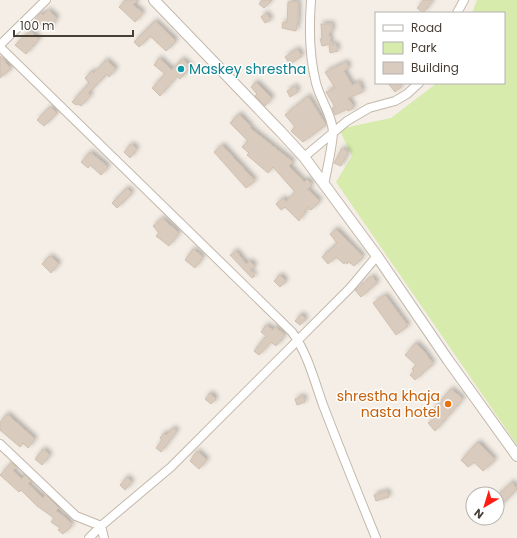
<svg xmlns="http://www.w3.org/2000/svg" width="517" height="538" viewBox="0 0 517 538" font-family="Poppins,sans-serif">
	<defs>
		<filter id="shadow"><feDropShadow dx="2.5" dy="-2.5" stdDeviation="2" flood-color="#0004"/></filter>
	</defs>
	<rect width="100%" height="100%" fill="#f4eee6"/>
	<path fill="#d6ebac" d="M477,0h40v445l-181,-263 16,-26 -13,-27 52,-11 46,-35h67v-70h-32z"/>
	<path fill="#d9cbbe" stroke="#d2c0ae" filter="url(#shadow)" d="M126,0h12l-5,5 10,8 -8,9 -16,-15z
		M262,0h10l-8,8 -5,-4z
		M424,0h9l-10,13 -6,-5z
		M288,2h10v17l-2,12 -14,-3 1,-6 4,1z
		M48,10l9,8 -9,13 -13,-12 6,-6 2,2z
		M266,13l5,7 -6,3 -4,-6z
		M155,21l21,20 -10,10 -16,-15 -11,11 -5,-5z
		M321,24h11v8l-3,1 2,11 -9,2 -2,-7h2z
		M30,31l9,8 -13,15 -11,-9z
		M336,44l2,7 -8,2 -1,-7z
		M297,49l5,7 -12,8 -5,-7z
		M0,56l11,13 -11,9z
		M159,58l13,12 10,-11 9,8 -11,12 -3,-3 -17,20 -8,-8 13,-14 -11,-9z
		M106,60l10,9 -7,8 -2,-3 -19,19 3,2 -10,11 -3,-2 -2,1 -4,-3 17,-19 -4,-5 7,-7 2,2z
		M346,62l3,6 -5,3 8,14 7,-3 4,10 -15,6 6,10 -6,3 -1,-2 -12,6 -3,-7 3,-1 -9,-15 9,-4 -10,-16z
		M256,82l16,16 -7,8 -10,-10 2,-2 -6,-7z
		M388,83h10l3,4 -6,5z
		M295,86l3,6 -8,5 -3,-6z
		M308,96l18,29 -23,17 -12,-11 4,-4 -10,-12z
		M50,107l7,6 -13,13 -7,-6z
		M239,114l12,13 -1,1 43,34 -4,4 15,16 3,-3 5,6 -5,4 13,12 -9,9 -3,-3 -9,14 -14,-14 -4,3 -5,-6 7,-6 3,4 9,-10 -22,-25 -5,6 -21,-18 2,-2 -7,-6 6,-6 -18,-18z
		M131,144l6,5 -7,9 -6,-6z
		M222,145l33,36 -9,7 -32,-36z
		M342,148l6,4 -7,14 -7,-3z
		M90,152l18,15 -7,8 -11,-10 -2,3 -7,-6z
		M127,188l5,5 -15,15 -5,-5z
		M162,218l17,15 -10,13 -13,-10 3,-3 -6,-7z
		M336,229l27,28 -9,9 -5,-4 -2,2 -1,-2 -2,2 -8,-7 -8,7 -6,-7 6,-6v1l9,-9 -7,-9z
		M193,249l10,8 -8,11 -10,-8z
		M236,251l10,13 4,-3 5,5 -5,4 5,6 -3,2 -22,-23z
		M50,256l9,8 -8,9 -9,-9z
		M280,275l6,6 -6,6 -6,-6z
		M372,276l5,7 -16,14 -6,-7z
		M385,295l23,31 -12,9 -23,-32z
		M301,314l5,5 -6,6 -5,-4z
		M266,325l7,5 2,-3 10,8 -9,11 -5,-4 -12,13 -5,-4 12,-15 -5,-4z
		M416,343l8,8 9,13 -18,16 -5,-5 4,-4 -2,-2 4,-4 -11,-10z
		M451,389l12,10 -28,32 -7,-8 11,-9 -6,-5z
		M210,393l6,6 -5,5 -6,-5z
		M303,396l2,6 -8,3 -2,-6z
		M7,414l28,25 -7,9 -5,-5 -3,4 -20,-17v-8z
		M173,428l4,3 -16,21 -5,-4 6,-8 -2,-2 4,-5 2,2z
		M478,442l17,18 -12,11 -9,-9 -6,5 -7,-7z
		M43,449l7,6 -8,10 -7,-6z
		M197,451l10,9 -8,9 -9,-8z
		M11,463l5,4 -3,4 9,8 3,-4 6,6 -3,3 15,14 2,-3 3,2 11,11 -3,3 9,6 7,8 -9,9 -5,-4 2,-2 -9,-6 3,-4 -17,-12 -16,-16 -2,2 -19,-17z
		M127,477l5,5 -7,8 -5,-5z
		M512,482l5,7 -20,20v-13z
		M387,491l2,6 -13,4 -2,-6z"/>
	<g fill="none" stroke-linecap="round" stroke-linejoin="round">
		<g stroke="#c3b8ab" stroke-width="10">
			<path id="minor" d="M311,0c-2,27 -2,56 5,83 4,16 17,34 17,50 -1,15 -6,36 -9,52
				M457,13l7,-13
				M0,45l46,-45
				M0,47l292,285c16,22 22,48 31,73 17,44 35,89 53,133
				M304,157l43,-36 22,-13 26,-7 12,-7 12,-11
				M0,444l76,72 25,10 3,12
				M89,538l12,-12 70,-59 179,-179 27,-32"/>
		</g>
		<g stroke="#c3b8ab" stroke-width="12">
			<path id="tertiary" d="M154,0l127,132 23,25 73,99 71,104 69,96"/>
		</g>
		<use href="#minor" stroke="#fff" stroke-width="8"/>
		<use href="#tertiary" stroke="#fff" stroke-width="10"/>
	</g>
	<circle fill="#0f9aa8" stroke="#fff" stroke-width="1.5" cx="181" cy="69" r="4"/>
	<circle fill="#e8710a" stroke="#fff" stroke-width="1.5" cx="448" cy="404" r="4"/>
	<g text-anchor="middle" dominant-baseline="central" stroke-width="3" stroke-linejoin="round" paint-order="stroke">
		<g font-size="14" fill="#0d838f" stroke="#fff" text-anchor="start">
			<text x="189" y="69">Maskey shrestha</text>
		</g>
		<g font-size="14" fill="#c56008" stroke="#fff" text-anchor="end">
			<text x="440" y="396">shrestha khaja<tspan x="440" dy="16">nasta hotel</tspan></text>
		</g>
	</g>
	<rect x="375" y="12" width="130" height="72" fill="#ffffff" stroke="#b5b2ae"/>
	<rect x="383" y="25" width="20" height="6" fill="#ffffff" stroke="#b5b2ae"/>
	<text x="411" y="32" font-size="12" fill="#473e35">Road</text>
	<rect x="383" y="42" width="20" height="12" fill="#d6ebac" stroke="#b5b2ae"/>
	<text x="411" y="52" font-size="12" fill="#473e35">Park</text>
	<rect x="383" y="62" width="20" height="12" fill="#d9cbbe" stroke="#b5b2ae"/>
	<text x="411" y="72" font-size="12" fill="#473e35">Building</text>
	<g transform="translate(485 506) rotate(218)"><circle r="19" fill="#ffffff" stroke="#b5b2ae"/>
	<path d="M0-3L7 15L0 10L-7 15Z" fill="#ff1c12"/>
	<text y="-6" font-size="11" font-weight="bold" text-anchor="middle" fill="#473e35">N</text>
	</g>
	<path d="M14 30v6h119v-6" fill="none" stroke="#473e35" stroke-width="2"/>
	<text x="20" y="30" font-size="12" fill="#473e35" stroke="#ffffff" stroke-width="3" paint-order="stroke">100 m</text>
</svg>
